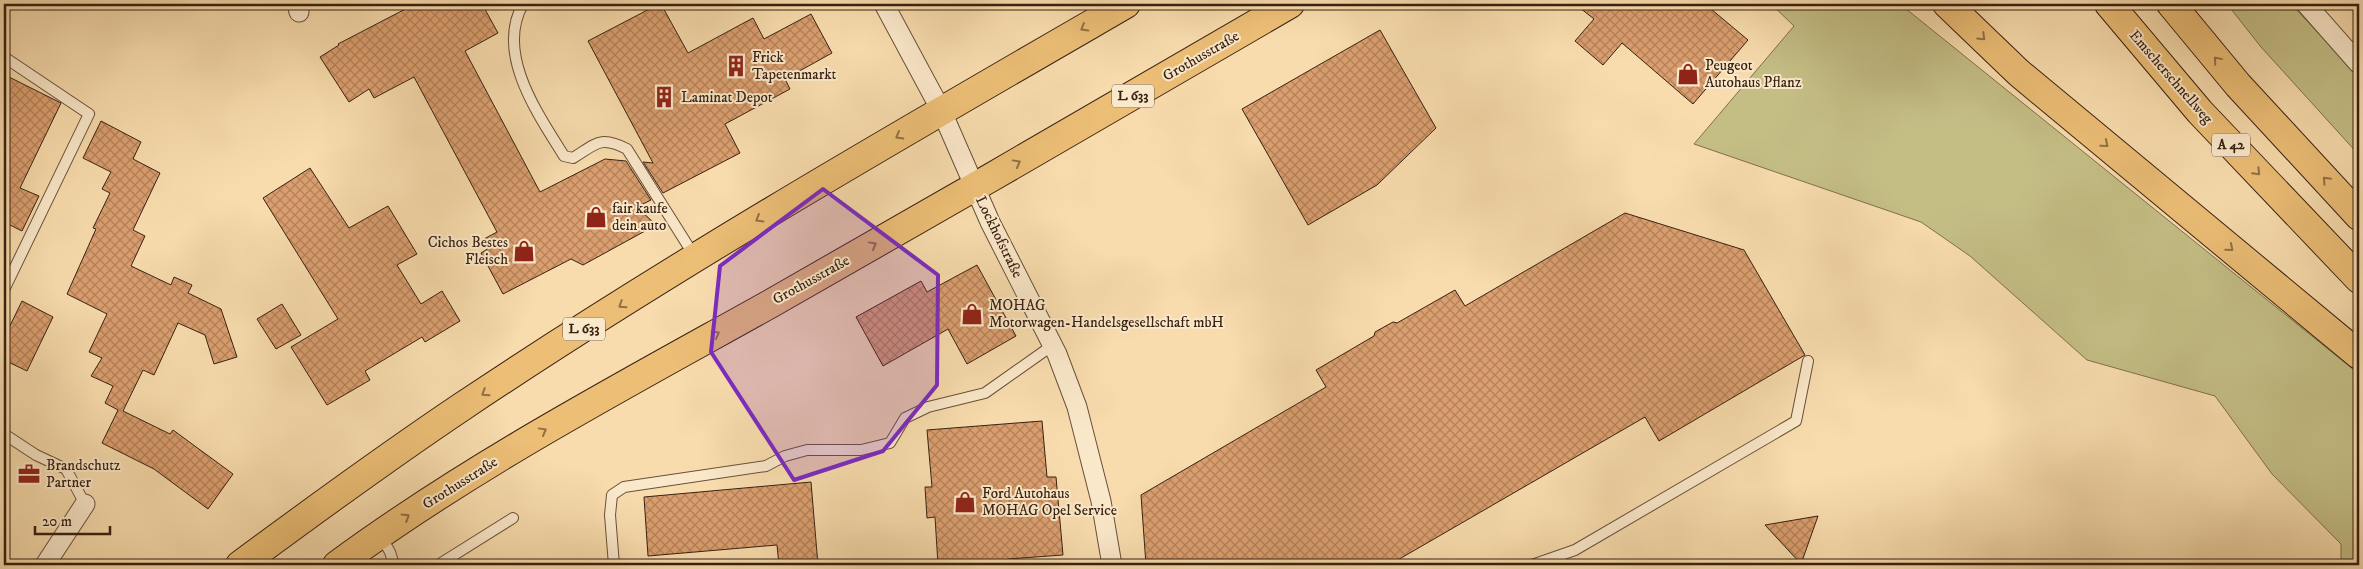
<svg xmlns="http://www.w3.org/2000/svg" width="2363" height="569" viewBox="0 0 2363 569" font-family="'IM FELL DW Pica',serif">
	<defs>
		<pattern id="building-cross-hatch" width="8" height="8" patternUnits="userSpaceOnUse" patternTransform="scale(1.25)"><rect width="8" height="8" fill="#db9f6f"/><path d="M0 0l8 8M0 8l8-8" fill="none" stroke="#b3815a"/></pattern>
	</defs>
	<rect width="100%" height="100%" fill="#f8dcad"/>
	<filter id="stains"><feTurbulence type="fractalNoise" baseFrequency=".004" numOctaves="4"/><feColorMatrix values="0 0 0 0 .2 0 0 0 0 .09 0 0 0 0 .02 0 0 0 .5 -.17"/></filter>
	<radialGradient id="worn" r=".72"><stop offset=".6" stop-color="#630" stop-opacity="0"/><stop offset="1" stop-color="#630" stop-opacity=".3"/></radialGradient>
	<path fill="#c4be85" stroke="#7e704c" d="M1771,4h129l459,370v191h-18v-21l-69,-70 -57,-78 -128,-36 -117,-104 -49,-34 -227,-78 100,-118z
		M2227,4h64l68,72v79l-98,-108z"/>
	<path fill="url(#building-cross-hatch)" stroke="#382112" d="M415,4h67l16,29 -33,18 75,141 65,-33 21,2 25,39 -14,7 19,18 -73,40 -12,-6 -68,35 -22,-41 8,-5 -5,-9 13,-7 -83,-155 -40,21 -5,-9 -20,13 -29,-45 19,-12 -1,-1z
		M659,4h2l27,49 65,-35 11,21 47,-25 21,39 -47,26 5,10 -65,35 15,29 -77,40 -20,-31 10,1 -65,-122z
		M1575,4h130l43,36 -55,64 -71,-61 -19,22 -28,-24 19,-22z
		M1380,30l56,98 -59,57 -69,40 -66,-116z
		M9,77l52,26 -41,85 19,8 -17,35 -18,-9v-134z
		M101,121l40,21 -8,17 27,14 -27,57 12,6 -14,30 40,19 3,-8 18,8 -4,8 33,16 16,48 -23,7 -9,-29 -27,-12 -24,52 -11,-5 -20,41 47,23 3,-4 60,44 -25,35 -54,-40 -52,-26 16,-33 -13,-7 8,-17 -22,-10 11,-18 -13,-6 18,-38 -40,-20 29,-65 -3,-1 17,-35 -8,-4 9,-17 -28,-14z
		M310,168l39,60 39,-22 29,48 -20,11 24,39 21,-13 18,30 -35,21 -3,-5 -57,34 5,9 -43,25 -36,-58 47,-28 -75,-121z
		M1625,213l119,37 61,105 -146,86 -14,-24 -256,148h-243l-5,-70 185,-108 -10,-17 58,-34 1,-4 18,-10 4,1 58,-33 10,16z
		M977,265l39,71 -49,28 -19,-35 -65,37 -27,-49 65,-36 6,11z
		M22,301l31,16 -26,54 -23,-11v-22z
		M282,304l19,31 -25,14 -19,-30z
		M1042,421l5,56h9l7,78 -55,4v6h-70l-3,-48 -8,1 -2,-31h7l-5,-57z
		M811,482l7,83h-39l-2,-20 -129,11 -4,-59z
		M1818,516l-17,48 -36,-39z"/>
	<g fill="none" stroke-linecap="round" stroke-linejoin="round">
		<g stroke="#685039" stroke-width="12">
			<path id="lane" d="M523,4c-28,50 15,110 41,152l9,2c23,-14 27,-23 54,-9l68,108
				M4,57l85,57 -85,176
				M4,434l32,21 30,14 19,35
				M380,535l10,17 4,13
				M438,565l75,-47
				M614,565l-4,-50 2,-20 12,-8 142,-21 19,-10 22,-6h54l29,-7 15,-25 23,-11 57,-14 68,-48
				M1532,565l43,-15 221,-129 12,-60"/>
		</g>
		<g stroke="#685039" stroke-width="21">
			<path id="street" d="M297,4l2,8
				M884,4l58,108 48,110 67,132 20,53 24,94 11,64
				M2306,4l53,60
				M45,565l40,-61"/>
		</g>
		<g stroke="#382112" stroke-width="30">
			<path id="primary" d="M240,565c73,-54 147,-108 223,-159 215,-144 440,-273 663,-402
				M337,565c136,-100 286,-179 433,-261 174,-99 347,-199 520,-300"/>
		</g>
		<g stroke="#382112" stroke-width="30">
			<path id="highway" d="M1947,4l72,69 340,282
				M2109,4l91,108 159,167
				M2171,4l67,81 121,131"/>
		</g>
		<use href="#lane" stroke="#fae8ca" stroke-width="10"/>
		<use href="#street" stroke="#fae8ca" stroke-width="19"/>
		<use href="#primary" stroke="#ecbe76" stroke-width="28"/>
		<use href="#highway" stroke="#ecbe76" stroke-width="28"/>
	</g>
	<defs><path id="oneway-chevron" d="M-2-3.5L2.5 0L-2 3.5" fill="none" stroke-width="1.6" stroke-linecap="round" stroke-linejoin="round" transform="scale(1.25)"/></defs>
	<g stroke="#927044">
		<use href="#oneway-chevron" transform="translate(1084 28) rotate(150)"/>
		<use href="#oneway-chevron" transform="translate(1982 37) rotate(44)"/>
		<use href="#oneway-chevron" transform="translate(2217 60) rotate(-130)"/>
		<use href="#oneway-chevron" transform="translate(899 136) rotate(150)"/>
		<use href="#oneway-chevron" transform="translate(2105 144) rotate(40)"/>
		<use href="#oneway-chevron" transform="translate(1017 163) rotate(-29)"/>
		<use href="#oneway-chevron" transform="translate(2257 172) rotate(46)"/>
		<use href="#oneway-chevron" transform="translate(2326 180) rotate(-133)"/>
		<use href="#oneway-chevron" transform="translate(759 219) rotate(149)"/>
		<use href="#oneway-chevron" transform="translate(873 245) rotate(-29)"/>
		<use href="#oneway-chevron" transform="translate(2230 248) rotate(40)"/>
		<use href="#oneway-chevron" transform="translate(622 305) rotate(147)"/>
		<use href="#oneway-chevron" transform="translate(716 334) rotate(-29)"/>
		<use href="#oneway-chevron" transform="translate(485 393) rotate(147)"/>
		<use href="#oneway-chevron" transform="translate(543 431) rotate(-29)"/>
		<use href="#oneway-chevron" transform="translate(406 517) rotate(-32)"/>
	</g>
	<path fill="#7b2cbf" fill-opacity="0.2" stroke="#7b2cbf" stroke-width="4" stroke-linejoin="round" d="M823,189l115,86 -1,110 -54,66 -89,29 -83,-128 9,-86z"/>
	<defs>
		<g id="building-bare" transform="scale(1.725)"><path d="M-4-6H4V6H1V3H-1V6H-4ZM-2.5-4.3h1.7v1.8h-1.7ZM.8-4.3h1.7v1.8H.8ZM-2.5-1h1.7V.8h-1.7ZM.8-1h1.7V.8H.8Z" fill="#8f2418" stroke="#fae8ca" stroke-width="2.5" paint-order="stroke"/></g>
		<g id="shop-bare" transform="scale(1.725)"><path d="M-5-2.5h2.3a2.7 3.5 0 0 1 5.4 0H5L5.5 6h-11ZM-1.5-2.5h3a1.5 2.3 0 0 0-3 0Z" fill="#8f2418" stroke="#fae8ca" stroke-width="2.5" paint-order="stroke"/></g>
		<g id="office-bare" transform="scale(1.725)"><path d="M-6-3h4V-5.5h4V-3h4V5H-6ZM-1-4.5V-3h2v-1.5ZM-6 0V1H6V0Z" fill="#8f2418" stroke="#fae8ca" stroke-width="2.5" paint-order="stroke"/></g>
	</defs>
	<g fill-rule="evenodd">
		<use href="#building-bare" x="736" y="66"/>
		<use href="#shop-bare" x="1688" y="74"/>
		<use href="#building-bare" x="664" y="97"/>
		<use href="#shop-bare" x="596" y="217"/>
		<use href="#shop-bare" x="524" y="251"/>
		<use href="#shop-bare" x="972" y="314"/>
		<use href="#office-bare" x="29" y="474"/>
		<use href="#shop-bare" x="965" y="502"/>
	</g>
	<g text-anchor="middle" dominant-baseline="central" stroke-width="4" stroke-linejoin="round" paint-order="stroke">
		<g fill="#fae8ca" stroke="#725d49" stroke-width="1">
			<rect x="1112" y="84.5" width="42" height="23" rx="4"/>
			<rect x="2212" y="133.5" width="38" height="23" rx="4"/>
			<rect x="563" y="317.5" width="42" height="23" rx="4"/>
		</g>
		<g font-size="14" font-weight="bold" fill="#382112">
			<text x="1133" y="96">L 633</text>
			<text x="2231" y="145">A 42</text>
			<text x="584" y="329">L 633</text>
		</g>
		<g font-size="15" fill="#382112" stroke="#fae8ca">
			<text transform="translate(1201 56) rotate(-30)">Grothusstraße</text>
			<text transform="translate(2171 77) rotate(49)">Emscherschnellweg</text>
			<text transform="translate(999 237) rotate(64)">Lockhofstraße</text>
			<text transform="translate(811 280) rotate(-29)">Grothusstraße</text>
			<text transform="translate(460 483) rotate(-32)">Grothusstraße</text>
		</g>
		<g font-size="15" fill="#382112" stroke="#fae8ca" text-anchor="start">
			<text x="752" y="57">Frick<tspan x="752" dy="17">Tapetenmarkt</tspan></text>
			<text x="1705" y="65">Peugeot<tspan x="1705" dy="17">Autohaus Pflanz</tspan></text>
			<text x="681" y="97">Laminat Depot</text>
			<text x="612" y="208">fair kaufe<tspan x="612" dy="17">dein auto</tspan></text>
			<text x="508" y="242" text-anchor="end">Cichos Bestes<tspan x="508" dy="17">Fleisch</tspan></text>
			<text x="989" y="305">MOHAG<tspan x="989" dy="17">Motorwagen-Handelsgesellschaft mbH</tspan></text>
			<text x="46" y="465">Brandschutz<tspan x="46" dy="17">Partner</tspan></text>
			<text x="982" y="493">Ford Autohaus<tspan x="982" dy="17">MOHAG Opel Service</tspan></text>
		</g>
	</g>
	<rect width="2363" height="569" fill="none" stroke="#f8dcad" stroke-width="20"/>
	<rect x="5" y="5" width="2353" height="559" fill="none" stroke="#382112" stroke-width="2.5"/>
	<rect x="10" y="10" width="2343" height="549" fill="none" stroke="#382112"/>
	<path d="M35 526v8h75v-8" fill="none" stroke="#382112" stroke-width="2.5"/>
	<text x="42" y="526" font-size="15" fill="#382112" stroke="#fae8ca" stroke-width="4" paint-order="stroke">20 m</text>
	<rect width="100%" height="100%" filter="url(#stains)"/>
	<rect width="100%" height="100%" fill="url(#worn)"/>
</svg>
